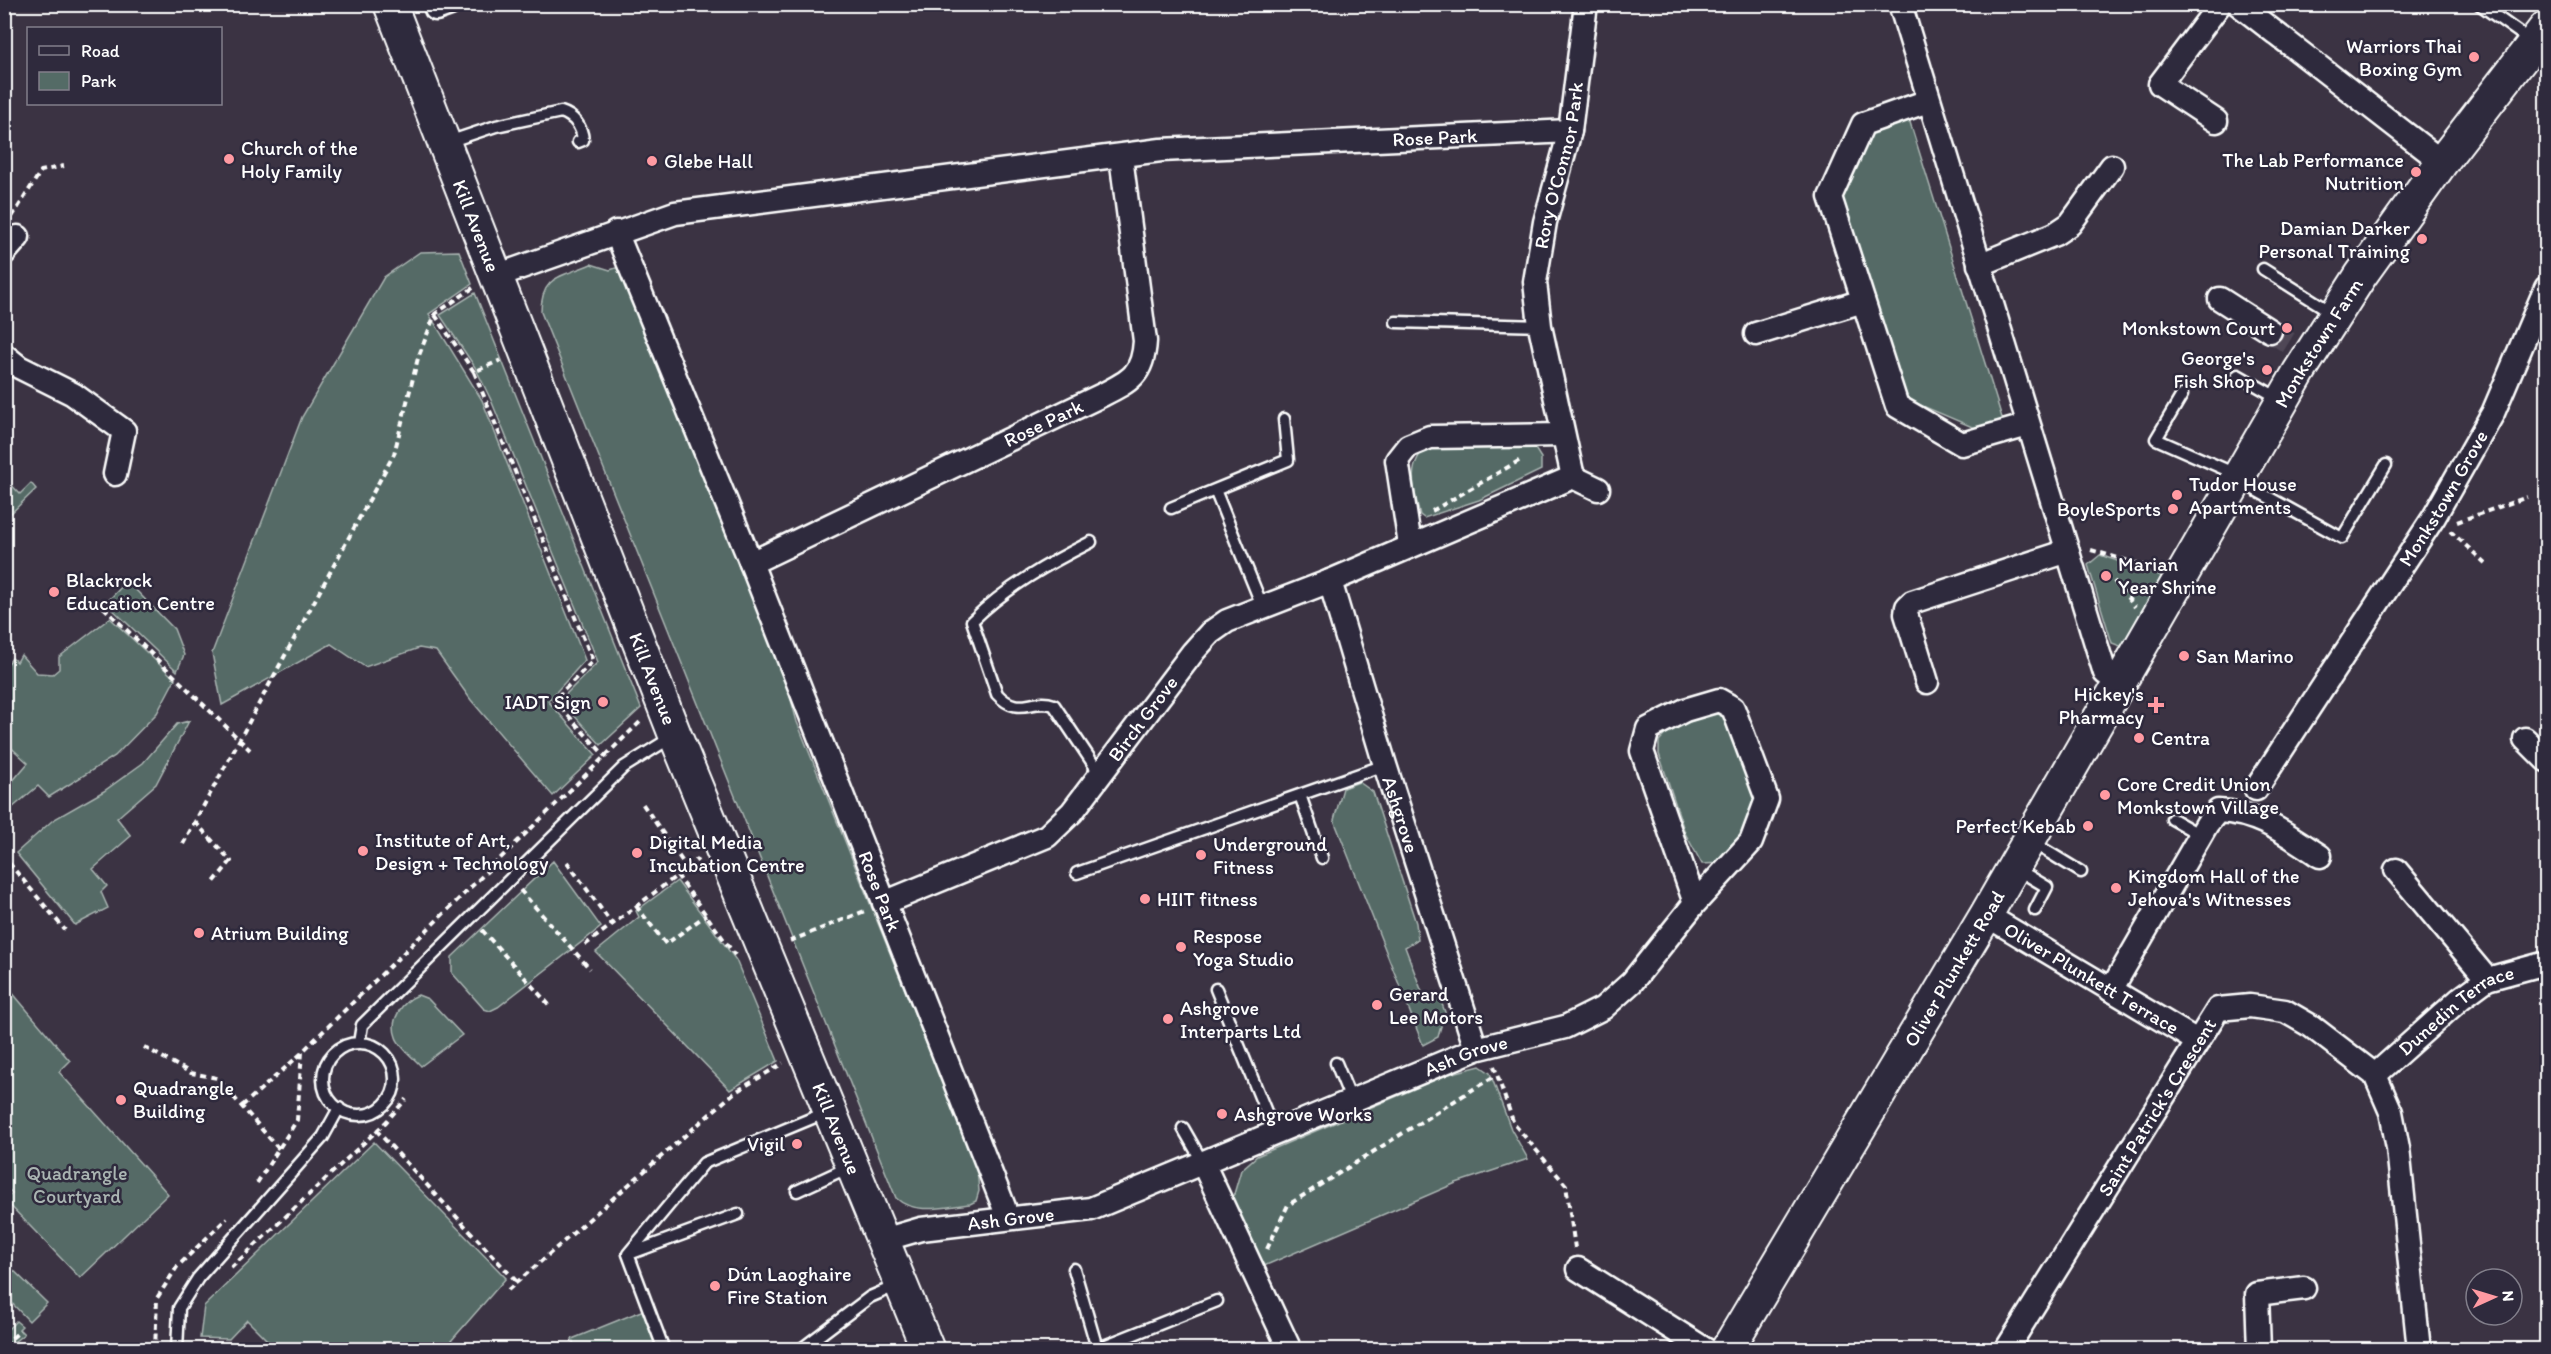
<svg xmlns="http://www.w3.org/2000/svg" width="2551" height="1354" viewBox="0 0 2551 1354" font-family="Itim,sans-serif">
	<rect width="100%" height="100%" fill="#3b3343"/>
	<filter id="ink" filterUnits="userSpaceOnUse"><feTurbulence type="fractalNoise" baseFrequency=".0167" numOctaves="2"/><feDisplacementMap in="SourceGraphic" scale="12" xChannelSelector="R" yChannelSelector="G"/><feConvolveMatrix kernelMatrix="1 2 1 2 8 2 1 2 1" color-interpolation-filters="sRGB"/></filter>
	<g filter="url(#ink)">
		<path fill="#546b66" stroke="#aab5b2" stroke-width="1.5" d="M1909,119l94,302 -26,8 -71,-30 -65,-208 29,-60z
			M459,251l13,33 -43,30 53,86 103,260 -37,41 48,54 -43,41 -82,-96 -35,-49 -17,-3 -54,19 -34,-23 -109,61 -10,-52 90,-236 82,-140 36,-25z
			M591,264l19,6 9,-3 158,381 20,74 180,447 2,22 -3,10 -6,3c-23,2 -55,12 -74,-6l-355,-886c0,-37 21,-35 50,-48z
			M475,293l166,415 -40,37 -41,-45 38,-38 -107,-262 -16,-33 -35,-52z
			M1429,444l105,3 7,11v12l-62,30 -55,18 -4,-3c-7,-27 -14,-51 9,-71z
			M4,477l16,17 11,-11 5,6 -31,30z
			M2100,555l64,22 -41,70 -11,-4 -24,-78z
			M127,581l47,48 10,26 -7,16 -71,-68z
			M110,618l65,61 -18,34 -42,43 -66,41 -11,-11 -33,28v-24l23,-27 -23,-21v-74l7,-10 5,4 4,-7 16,18 16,1 6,-5v-12z
			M1715,713l13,6 29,81 -10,31 -25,32 -20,1 -17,-31 -26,-79v-13l12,-13z
			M189,721l-33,63 -39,34 14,18 -38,33 14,17 -6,6 7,16 -33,17 -59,-72 37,-33 51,-29 39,-28 34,-39z
			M1359,782l14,10 43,131 2,16 -13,8 20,53 14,-4 6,16 -7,25 -15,8 -89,-225 9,-32z
			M553,861l48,66 -103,80 -8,4 -6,-2 -32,-36v-16z
			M677,881l59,79 42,101 -48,29 -134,-138 43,-35 -3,-6z
			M5,984l65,77 -11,11 109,122 -88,84 -75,-78 7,-7 -8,-8z
			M418,995l10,4 34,36 -41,31c-7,-8 -22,-19 -25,-29 -7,-18 7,-36 22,-42z
			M1480,1066l10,7 21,56 17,30 -72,24 -192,83 -32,-65 9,-31 16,-14 192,-82z
			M374,1142l132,136 -62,71h-168l-29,-29 -18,19 -29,-1 4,-32z
			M4,1261l43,42 -18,18 -24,-25z
			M651,1307l15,39 -9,4 -81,-1 -4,-10z
			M16,1321l6,5 -3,3 5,5 -19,15v-17z"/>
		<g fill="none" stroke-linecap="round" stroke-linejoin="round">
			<path stroke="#4f4756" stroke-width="22" stroke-dasharray="22 11" stroke-linecap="butt" d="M2270,331l24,15"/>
			<g stroke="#fff" stroke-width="15">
				<path id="lane" d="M2479,4l52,37
					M448,142l48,-16 65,-14c13,4 21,15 22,28l-5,2
					M2263,269l70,44
					M1396,322l144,4
					M2238,375l42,24
					M2182,395l-26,44 82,36
					M2239,481l103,57 44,-73
					M1215,490l48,118
					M1171,508l117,-48 -4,-41
					M1091,542c-42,21 -86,46 -119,79l25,73c22,24 35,3 57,11l46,69
					M1300,795l22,63
					M2172,819l28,16
					M2030,841l51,31
					M2015,868l32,19 -12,23
					M1077,873l308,-108
					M1216,989l59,145
					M359,1043l3,-18 262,-258 48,-30
					M323 1079a36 36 0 1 1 72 0a36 36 0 1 1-72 0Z
					M1336,1063l16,39
					M1183,1128l20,35
					M797,1191l52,-24
					M629,1254l109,-40
					M1074,1269l23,79
					M177,1350l2,-42 19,-30 125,-141 16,-29
					M664,1350l-36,-96 76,-91 123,-51
					M800,1350l70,-53 28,-12
					M1094,1350l123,-49"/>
			</g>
			<g stroke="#fff" stroke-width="27">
				<g id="street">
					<path d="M1900,4l205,669 15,11"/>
					<path d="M2238,4l204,158"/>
					<path d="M436,9l14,-5"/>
					<path d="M1928,101l-65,23 -33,73 67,209 65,38 66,-19"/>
					<path d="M2216,121l-56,-37 60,-80"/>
					<path id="s1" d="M616,232l135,331 253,644 2,10"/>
					<path d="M4,253l14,-16"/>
					<path d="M1979,265l76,-31 15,-10 42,-58"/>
					<path id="s2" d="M496,276l179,-63 486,-63 409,-19"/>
					<path d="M2220,299l50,32"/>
					<path d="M1756,334l107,-33"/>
					<path d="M4,355l15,12 54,27 51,37 -9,43"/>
					<path id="s3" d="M1573,477l-33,-151 -5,-44 10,-60 25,-91 16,-127"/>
					<path d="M1410,545l-13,-85 11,-14 22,-9 133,-2"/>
					<path id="s4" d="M751,563l351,-168c28,-14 41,-20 43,-54l-24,-184"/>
					<path id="s5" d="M1330,581l55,184 91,284"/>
					<path d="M1927,682l-21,-68 1,-7 5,-5 156,-51"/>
					<path d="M2525,739l21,21"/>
					<path id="s6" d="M2256,789l178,-272 59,-104 53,-125"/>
					<path d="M2396,870l91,109"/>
					<path id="s7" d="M884,903l163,-67 25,-24 121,-160 17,-19 17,-12 103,-40 243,-104 25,12"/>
					<path id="s8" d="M1986,915l211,126"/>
					<path d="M2111,990l96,-166 11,-13c40,1 70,24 102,45"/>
					<path id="s9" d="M2375,1075l85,-76 27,-20 59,-16"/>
					<path d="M1203,1163l87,187"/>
					<path id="s10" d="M883,1240l38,-11 170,-20 385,-160 89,-22 38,-19 29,-26 63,-79 56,-61 16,-43 -34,-91 -14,-8 -34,10 -37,19 -6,22 53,152"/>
					<path d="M1578,1269l128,81"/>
					<path id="s11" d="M2006,1350l212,-341 32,-3 35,5 26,15 64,49 16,37 7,36 21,202"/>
					<path d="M2259,1350l-2,-56 47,-6"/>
				</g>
			</g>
			<g stroke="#fff" stroke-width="36">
				<g id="secondary">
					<path id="s12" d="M390,4l285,731 253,615"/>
					<path id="s13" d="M1727,1350l259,-435 313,-543 62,-97 81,-113 104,-135"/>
				</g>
			</g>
			<path stroke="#fff" stroke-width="4" stroke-dasharray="6 4.5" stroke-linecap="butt" d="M12,217l29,-46 23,-5
				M435,315l39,57 27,-12
				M474,372l119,289 -39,39 53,58
				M1432,511l90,-52
				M2457,522l70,-25
				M2450,531l35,32
				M2091,550l65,19
				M2114,581l21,26
				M96,600l154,150
				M195,822l36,39 -17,21
				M183,844l211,-390 24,-96 17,-44 38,-26
				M567,862l45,62
				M9,863l56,67
				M687,868l11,-9
				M677,875l58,80
				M520,890l70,79
				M636,906l30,38 40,-29
				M482,930l68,76
				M790,941l75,-30
				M585,945l102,-77 -45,-65
				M144,1047l47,26 26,5 62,71
				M1494,1066l20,58 52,61 9,63
				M242,1106l60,-53
				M376,1130l141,152
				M257,1183l40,-63 5,-68 339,-331
				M1267,1249l21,-44 208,-130
				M231,1268l155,-146 20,-23
				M508,1290l226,-197 49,-30
				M4,1345l16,-14
				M155,1350l2,-52 20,-31 50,-49"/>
			<use href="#lane" stroke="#2f2a3d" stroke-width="10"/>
			<use href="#street" stroke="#2f2a3d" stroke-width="22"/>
			<use href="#secondary" stroke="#2f2a3d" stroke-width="32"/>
		</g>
	</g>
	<g fill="#ff9aa2" stroke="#2f2a3d" stroke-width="2">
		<circle cx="2474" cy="57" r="6"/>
		<circle cx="229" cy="159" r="6"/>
		<circle cx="652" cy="161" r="6"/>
		<circle cx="2416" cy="172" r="6"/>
		<circle cx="2422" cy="239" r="6"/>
		<circle cx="2287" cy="328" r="6"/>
		<circle cx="2267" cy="370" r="6"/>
		<circle cx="2177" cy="495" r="6"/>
		<circle cx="2173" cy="509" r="6"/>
		<circle cx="2106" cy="576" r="6"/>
		<circle cx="54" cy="592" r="6"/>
		<circle cx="2184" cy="656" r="6"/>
		<circle cx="603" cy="702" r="6"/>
		<path d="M2153 696h6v6h6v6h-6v6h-6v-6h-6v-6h6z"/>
		<circle cx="2139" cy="738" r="6"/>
		<circle cx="2105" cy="795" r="6"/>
		<circle cx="2088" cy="826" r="6"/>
		<circle cx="363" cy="851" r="6"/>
		<circle cx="637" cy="853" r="6"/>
		<circle cx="1201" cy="855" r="6"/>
		<circle cx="2116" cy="888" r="6"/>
		<circle cx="1145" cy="899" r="6"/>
		<circle cx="199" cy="933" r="6"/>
		<circle cx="1181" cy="947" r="6"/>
		<circle cx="1377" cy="1005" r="6"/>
		<circle cx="1168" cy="1019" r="6"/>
		<circle cx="121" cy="1100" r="6"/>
		<circle cx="1222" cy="1114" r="6"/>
		<circle cx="797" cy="1144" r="6"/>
		<circle cx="715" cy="1286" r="6"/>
	</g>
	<g text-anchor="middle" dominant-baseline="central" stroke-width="5" stroke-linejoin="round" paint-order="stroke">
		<g font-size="20" fill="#fff" stroke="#2f2a3d" text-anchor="start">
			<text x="2462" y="46" text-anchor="end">Warriors Thai<tspan x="2462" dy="23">Boxing Gym</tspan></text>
			<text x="241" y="148">Church of the<tspan x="241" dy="23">Holy Family</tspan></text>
			<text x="2404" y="160" text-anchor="end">The Lab Performance<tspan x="2404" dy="23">Nutrition</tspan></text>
			<text x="664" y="161">Glebe Hall</text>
			<text x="2410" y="228" text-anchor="end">Damian Darker<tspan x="2410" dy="23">Personal Training</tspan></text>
			<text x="2275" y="328" text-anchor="end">Monkstown Court</text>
			<text x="2255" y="358" text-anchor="end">George's<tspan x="2255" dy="23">Fish Shop</tspan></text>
			<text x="2189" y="484">Tudor House<tspan x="2189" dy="23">Apartments</tspan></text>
			<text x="2161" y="509" text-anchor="end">BoyleSports</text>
			<text x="2118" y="564">Marian<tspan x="2118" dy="23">Year Shrine</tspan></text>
			<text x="66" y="580">Blackrock<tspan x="66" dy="23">Education Centre</tspan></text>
			<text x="2196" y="656">San Marino</text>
			<text x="2144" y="694" text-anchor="end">Hickey's<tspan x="2144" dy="23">Pharmacy</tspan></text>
			<text x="591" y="702" text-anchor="end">IADT Sign</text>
			<text x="2151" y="738">Centra</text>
			<text x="2117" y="784">Core Credit Union<tspan x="2117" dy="23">Monkstown Village</tspan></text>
			<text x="2076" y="826" text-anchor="end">Perfect Kebab</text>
			<text x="375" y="840">Institute of Art,<tspan x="375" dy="23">Design + Technology</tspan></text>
			<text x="649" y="842">Digital Media<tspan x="649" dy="23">Incubation Centre</tspan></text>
			<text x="1213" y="844">Underground<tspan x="1213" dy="23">Fitness</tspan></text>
			<text x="2128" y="876">Kingdom Hall of the<tspan x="2128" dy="23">Jehova's Witnesses</tspan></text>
			<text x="1157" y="899">HIIT fitness</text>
			<text x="211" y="933">Atrium Building</text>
			<text x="1193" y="936">Respose<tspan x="1193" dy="23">Yoga Studio</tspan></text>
			<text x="1389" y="994">Gerard<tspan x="1389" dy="23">Lee Motors</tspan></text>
			<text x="1180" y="1008">Ashgrove<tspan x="1180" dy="23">Interparts Ltd</tspan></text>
			<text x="133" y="1088">Quadrangle<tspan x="133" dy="23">Building</tspan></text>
			<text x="1234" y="1114">Ashgrove Works</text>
			<text x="785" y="1144" text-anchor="end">Vigil</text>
			<text x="727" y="1274">Dún Laoghaire<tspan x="727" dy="23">Fire Station</tspan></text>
		</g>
		<g font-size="20" fill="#fff" stroke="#2f2a3d">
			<text stroke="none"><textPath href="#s2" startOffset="954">Rose Park</textPath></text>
			<text stroke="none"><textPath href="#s3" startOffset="318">Rory O'Connor Park</textPath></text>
			<text stroke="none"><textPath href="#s12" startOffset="238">Kill Avenue</textPath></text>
			<text stroke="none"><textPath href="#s13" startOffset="1168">Monkstown Farm</textPath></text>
			<text stroke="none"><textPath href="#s4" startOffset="324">Rose Park</textPath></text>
			<text stroke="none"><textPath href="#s6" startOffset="346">Monkstown Grove</textPath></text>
			<text stroke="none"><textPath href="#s12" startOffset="724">Kill Avenue</textPath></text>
			<text stroke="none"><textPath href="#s7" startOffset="328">Birch Grove</textPath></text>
			<text stroke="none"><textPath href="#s5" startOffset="244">Ashgrove</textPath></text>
			<text stroke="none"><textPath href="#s1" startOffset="710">Rose Park</textPath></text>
			<text stroke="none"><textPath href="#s13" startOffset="444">Oliver Plunkett Road</textPath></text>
			<text stroke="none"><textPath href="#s8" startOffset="123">Oliver Plunkett Terrace</textPath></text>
			<text stroke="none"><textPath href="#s9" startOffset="105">Dunedin Terrace</textPath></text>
			<text stroke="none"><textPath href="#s10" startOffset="616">Ash Grove</textPath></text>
			<text stroke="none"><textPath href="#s11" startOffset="286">Saint Patrick's Crescent</textPath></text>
			<text stroke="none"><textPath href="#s12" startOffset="1210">Kill Avenue</textPath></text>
			<text stroke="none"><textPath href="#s10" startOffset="130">Ash Grove</textPath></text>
		</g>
		<g font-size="20" fill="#aab5b2" stroke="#2f2a3d">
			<text x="77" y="1173">Quadrangle<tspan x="77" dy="23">Courtyard</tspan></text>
		</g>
	</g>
	<rect width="2551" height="1354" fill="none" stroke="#2f2a3d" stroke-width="24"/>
	<rect x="12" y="12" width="2527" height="1330" fill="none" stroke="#fff" stroke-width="2" filter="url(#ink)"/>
	<rect x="27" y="27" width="195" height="78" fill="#2f2a3d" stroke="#827f8b" stroke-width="1.5"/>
	<rect x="39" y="46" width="30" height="9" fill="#2f2a3d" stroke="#827f8b" stroke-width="1.5"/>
	<text x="81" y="57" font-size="18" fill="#ffffff">Road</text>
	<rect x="39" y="72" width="30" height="18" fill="#546b66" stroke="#827f8b" stroke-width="1.5"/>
	<text x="81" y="87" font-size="18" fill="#ffffff">Park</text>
	<g transform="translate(2494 1297) rotate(86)"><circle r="28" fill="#2f2a3d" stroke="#827f8b" stroke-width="1.5"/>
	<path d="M0-4.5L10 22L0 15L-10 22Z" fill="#ff9aa2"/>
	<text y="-9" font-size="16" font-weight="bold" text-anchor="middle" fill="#ffffff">N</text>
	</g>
</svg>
